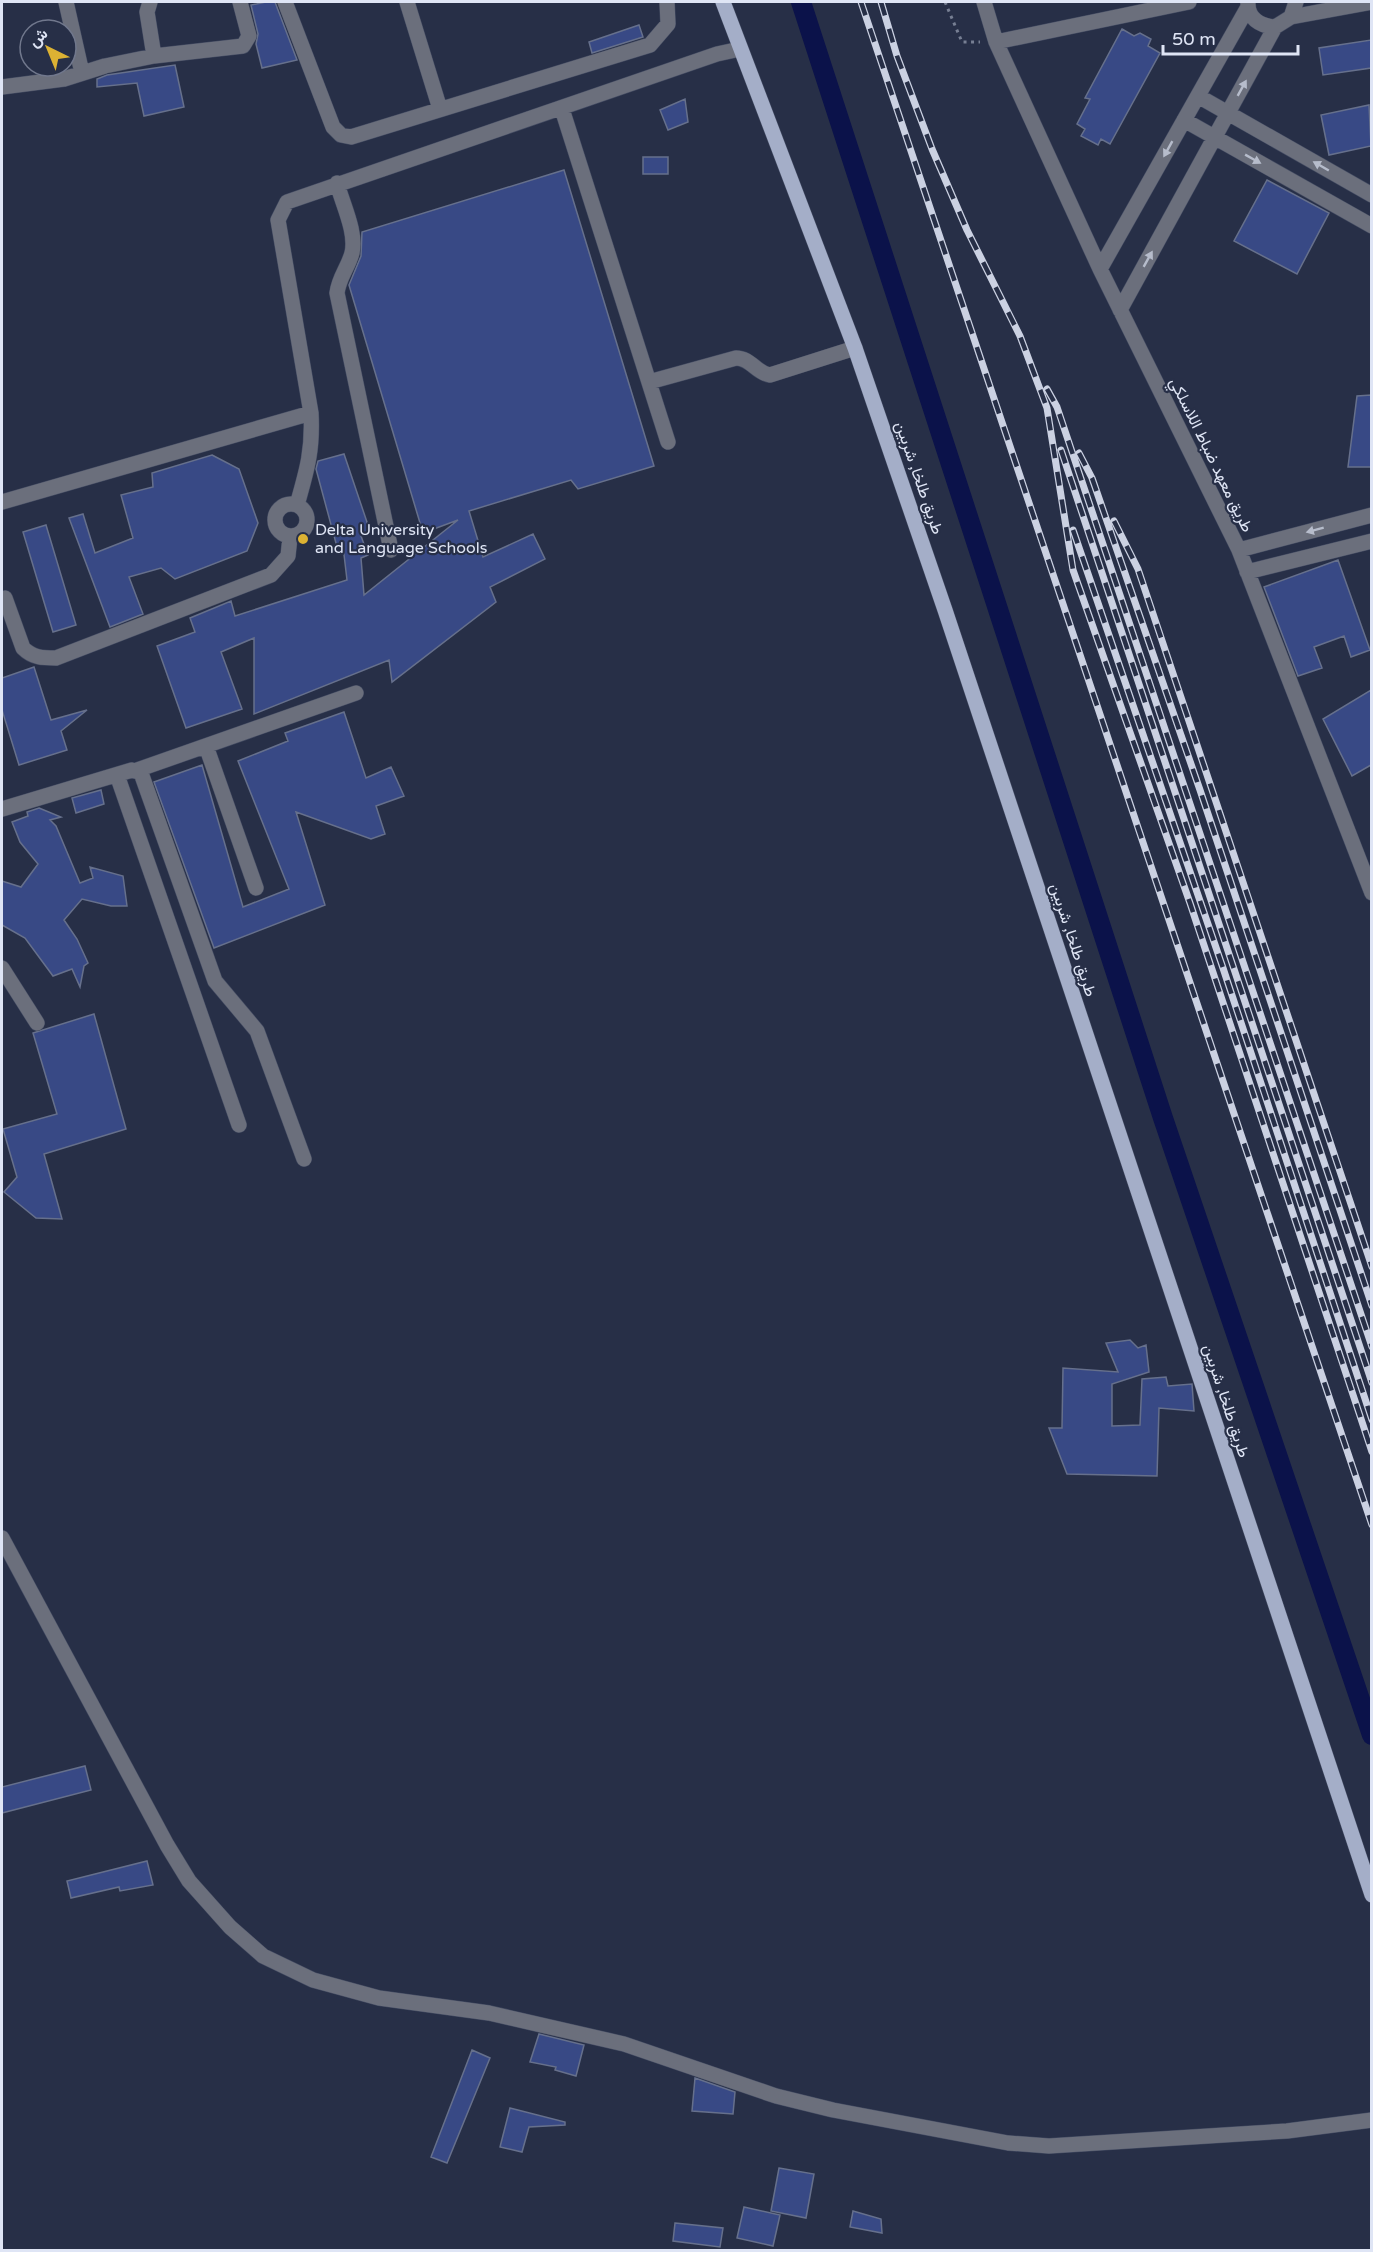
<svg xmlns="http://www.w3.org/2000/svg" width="1373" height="2252" viewBox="0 0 1373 2252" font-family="'Varela Round',Vazirmatn,sans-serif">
	<rect width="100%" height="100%" fill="#272f47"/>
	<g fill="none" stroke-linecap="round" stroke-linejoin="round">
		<path stroke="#0b124a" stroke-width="20" d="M801,2l362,1116 209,617"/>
	</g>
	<path fill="#384985" stroke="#66708c" stroke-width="1.5" d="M266,2h9l22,58 -35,8 -6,-24 2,-10 -7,-29z
		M639,25l4,12 -51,16 -3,-11z
		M1122,29l12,7 6,-3 11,6 -3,7 12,7 -50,91 -9,-5 -3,6 -17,-9 4,-7 -8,-5 13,-25 -5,-1z
		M1371,40v28l-48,7 -4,-27z
		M175,65l9,42 -40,9 -7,-33 -40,4v-8l10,-4z
		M685,99l3,23 -20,8 -8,-20z
		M1369,105l2,41 -42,9 -8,-40z
		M643,157h25v17h-25z
		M564,170l90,296 -76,23 -7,-9 -102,31 14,46 50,-23 12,25 -55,28 6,15 -104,80 -3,-22 -135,54v-76l-33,14 21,57 -56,19 -29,-82 38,-14 -5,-14 41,-17 4,15 112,-36 -4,-34 -6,1 -21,-78 2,-8 26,-7 27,80 -10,2 7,19 -7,3 3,37 94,-75 -35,13 -74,-248 12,-29 1,-24z
		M1267,180l62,33 -32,61 -63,-33z
		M1371,395v72h-23l9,-71z
		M212,455l27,14 19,54 -11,28 -72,28 -14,-11 -32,9 14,37 -33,13 -41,-109 14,-4 12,39 38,-15 -12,-43 32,-8 -1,-14z
		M46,525l30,100 -23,7 -30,-100z
		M1338,560l32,90 -19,7 -7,-21 -30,11 8,21 -24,8 -34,-89z
		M34,667l17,53 36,-10 -26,21 6,19 -48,15 -17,-55v-32z
		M1371,690v75l-19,11 -29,-57z
		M344,712l22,66 25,-11 13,29 -28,10 9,28 -14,5 -75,-27 29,93 -111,43 -60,-166 48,-17 41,142 46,-18 -51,-128 50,-20 -3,-8z
		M101,790l3,14 -28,9 -4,-15z
		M39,808l22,9 -11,3 6,6 24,57 13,-5 -3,-11 33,9 4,30h-16l-29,-7 -18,21 13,19 11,24 -4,3 -4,21 -8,-18 -19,7 -28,-38 -23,-13v-44l19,6 17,-23 -18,-22 -8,-20 16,-6 -1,-4z
		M94,1014l32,115 -82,25 18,65 -26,-1 -32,-26 13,-15 -14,-48 54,-15 -24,-81z
		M1130,1340l8,8 8,-3 3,27 -37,12v42l28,-1 2,-46 24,-2 2,9 24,-2 2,27 -35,-3 -2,68 -90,-2 -18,-46h13l1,-60 55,4 -12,-29z
		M85,1766l6,24 -89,23v-26z
		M147,1861l6,24 -33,6 -1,-4 -48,11 -4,-17z
		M539,2034l45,11 -8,31 -21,-6 1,-3 -26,-5z
		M472,2050l18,8 -43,105 -16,-6z
		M695,2078l40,14 -2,22 -41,-3z
		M510,2108l55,14v3l-36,2 -7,25 -22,-5z
		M779,2168l35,6 -8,44 -35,-7z
		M744,2207l36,8 -7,31 -36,-8z
		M853,2211l28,8 1,14 -32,-6z
		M675,2223l48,5 -3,19 -47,-6z"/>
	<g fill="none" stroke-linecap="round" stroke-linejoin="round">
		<g stroke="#444c63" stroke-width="16">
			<path id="minor" d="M66,2l16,71
				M150,2l-3,10 7,44
				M285,2l48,125 8,8 10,2 299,-92 18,-21 -1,-22
				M407,2l33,107
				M984,2l12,40 104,227 139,281 133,343
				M1248,2c-1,16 12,24 27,25l16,-10 5,-15
				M1291,17l81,-15
				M996,42l193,-40
				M2,87l62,-8 41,-13 49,-10 89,-10 6,-10 -9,-34
				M1198,96l174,99
				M562,109l106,333
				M1184,120l188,106
				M337,183c5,20 20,49 15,70 -4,15 -13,24 -15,40l54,257
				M1100,269l148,-262
				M1120,310l155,-283
				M649,382l87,-24c15,0 20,15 34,17l85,-27
				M2,502l309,-89
				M275 520a16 16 0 1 1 32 0a16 16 0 1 1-32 0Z
				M297,505c10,-35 16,-55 14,-92l-33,-193 9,-18 430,-148 23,-5
				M1239,550l133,-35
				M1247,572l125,-31
				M5,598l18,50c10,10 20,10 33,10l215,-83 17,-19 2,-19
				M206,746l50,142
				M137,770l219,-77
				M117,775l122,350
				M2,809l130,-39 9,3 74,208 42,50 47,128
				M2,968l35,55
				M2,1538l165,307 22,36 41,46 33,29 50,24 66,18 110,15 135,31 152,52 57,14 175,33 41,3 238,-15 85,-11"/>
		</g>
		<g stroke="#444c63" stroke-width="16">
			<path id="major" d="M723,2l132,346 90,262 427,1285"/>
		</g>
		<path stroke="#777f93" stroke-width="3" stroke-dasharray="3 4.5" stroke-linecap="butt" d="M945,2l17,40h18"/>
		<use href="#minor" stroke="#6b6f7c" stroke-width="15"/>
		<use href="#major" stroke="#a4aec8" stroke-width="15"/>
		<g stroke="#cbd1e2" stroke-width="7">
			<path id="rail" d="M861,2l511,1523
				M881,2l16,54 35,93 35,81 53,106 27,72 26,162 117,333 182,549
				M1047,389l10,18 315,940
				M1061,450l311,933
				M1079,453l13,25 108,312 172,516
				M1114,521l24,48 234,698
				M1073,530l150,438 149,452"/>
		</g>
		<use href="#rail" stroke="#272f47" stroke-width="4.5" stroke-dasharray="14" stroke-linecap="butt"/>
	</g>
	<defs><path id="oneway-solid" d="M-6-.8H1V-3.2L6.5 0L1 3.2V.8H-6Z" transform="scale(1.5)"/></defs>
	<g fill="#b6bccb">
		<use href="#oneway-solid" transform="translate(1242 88) rotate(-61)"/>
		<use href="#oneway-solid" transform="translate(1168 149) rotate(119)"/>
		<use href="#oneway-solid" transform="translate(1253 159) rotate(29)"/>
		<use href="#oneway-solid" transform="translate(1321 166) rotate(-150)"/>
		<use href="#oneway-solid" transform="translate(1148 259) rotate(-61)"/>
		<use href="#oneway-solid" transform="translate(1315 530) rotate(165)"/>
	</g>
	<circle fill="#dcb233" stroke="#272f47" stroke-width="2" cx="303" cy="539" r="6"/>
	<g text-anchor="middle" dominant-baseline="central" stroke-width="4.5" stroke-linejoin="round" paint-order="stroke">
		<g font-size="16" fill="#dfe5f5" stroke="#272f47">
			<text transform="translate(1211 455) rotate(64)">طريق معهد ضباط اللاسلكي</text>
			<text transform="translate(919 478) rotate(71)">طريق طلخا, شربين</text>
			<text transform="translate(1073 940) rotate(72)">طريق طلخا, شربين</text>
			<text transform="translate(1226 1401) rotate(72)">طريق طلخا, شربين</text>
		</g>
		<g font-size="16" fill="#dfe5f5" stroke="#272f47" text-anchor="start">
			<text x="315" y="530">Delta University<tspan x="315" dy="18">and Language Schools</tspan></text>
		</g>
	</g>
	<rect width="1373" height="2252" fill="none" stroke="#dfe5f5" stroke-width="6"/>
	<g transform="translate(48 48) rotate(317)"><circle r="28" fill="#272f47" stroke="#71788d" stroke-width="1.5"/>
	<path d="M0-4.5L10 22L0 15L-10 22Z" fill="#dcb233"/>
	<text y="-9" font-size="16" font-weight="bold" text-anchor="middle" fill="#dfe5f5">ش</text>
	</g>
	<path d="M1163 45v9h135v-9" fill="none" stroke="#dfe5f5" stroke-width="3"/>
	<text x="1172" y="45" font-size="18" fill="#dfe5f5" stroke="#272f47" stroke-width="4.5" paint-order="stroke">50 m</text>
</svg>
